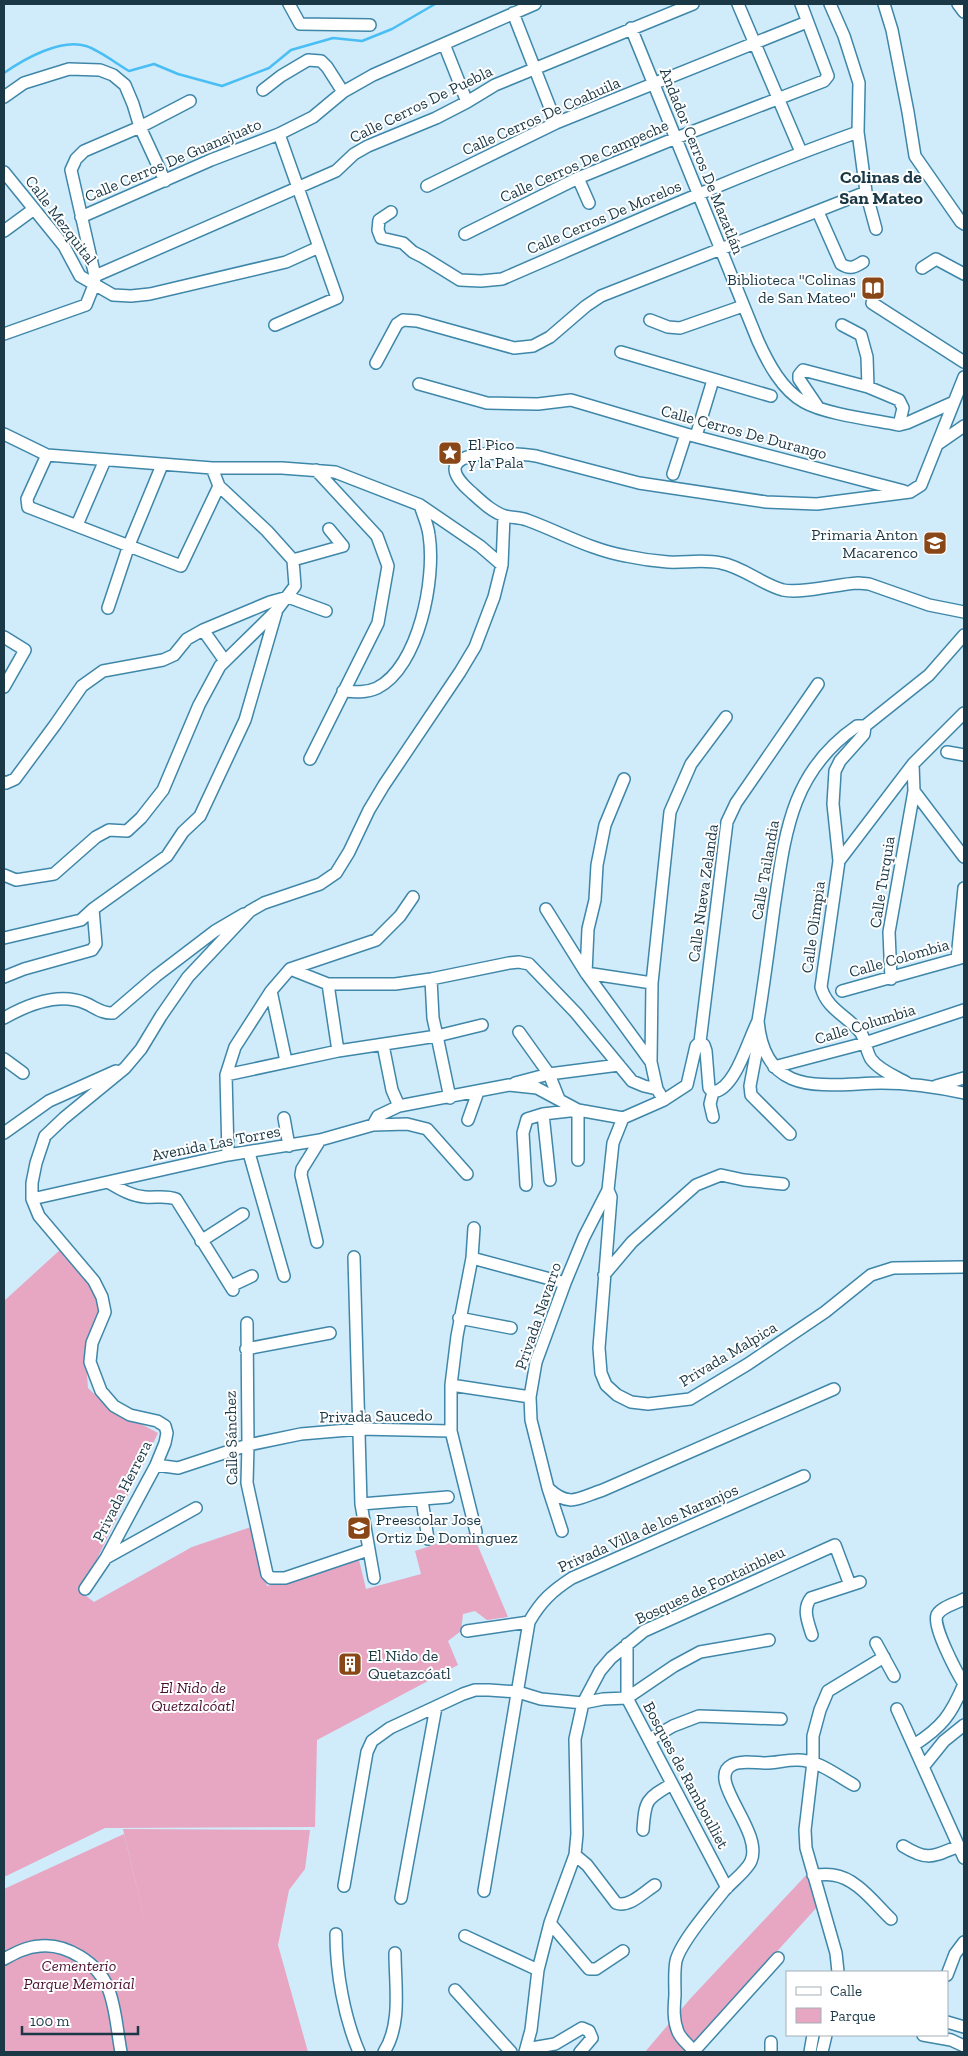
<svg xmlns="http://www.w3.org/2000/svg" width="968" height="2056" viewBox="0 0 968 2056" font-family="'Zilla Slab',serif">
	<rect width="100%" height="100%" fill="#d0ebfa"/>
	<path fill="#e7a6c2" d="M61,1249c12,14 40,40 38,60 0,8 -7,17 -10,25 -5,16 -2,37 -1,54l19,18 51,27 -77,159 13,10 98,-55 59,-20 16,59 92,-26 7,29 55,-15 -6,-23 57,-19 36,85 -21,3 -12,-9 -12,3 -2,17 -13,10 10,24 -141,75 -2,87 -210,1 -101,49v-576z
		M123,1829l187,1 -5,39 -16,21 -11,55 30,107h-304v-163l120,-55 30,124z
		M809,1872l9,34 -132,146h-41l45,-53z"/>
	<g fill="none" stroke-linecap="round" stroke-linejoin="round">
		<path stroke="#49bef4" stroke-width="2.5" d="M4,73c20,-14 57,-35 82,-27 13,4 31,18 43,25l25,-7 24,10 44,12 47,-18 22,-18 42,-12 29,3 30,-12 43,-25"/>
		<g stroke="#3f87a9" stroke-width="14">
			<path id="minor" d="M289,4l11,20 70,1
				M738,4l63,148
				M830,4l14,32 15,47 -1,49 8,60 10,37
				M884,4l8,26 16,82 7,44 46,66 3,2
				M958,4l6,8
				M513,13l43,110
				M631,28l127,313c10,22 24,49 46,61 21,12 70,18 95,23l8,-2 47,-21
				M444,44l23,58
				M263,90l18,-14 27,-16 13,1 6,6 16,25
				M4,97l20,-14 45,-14 31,1 13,5 12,10 8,19 7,23 25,54
				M4,172l60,74 16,30 33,19 18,1 19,-2 136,-32 33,-15
				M578,178l11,25
				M427,186l129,-63 251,-101
				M391,212l-12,8 -1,10 3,8 22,5 10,9 10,5 37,23 21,1 21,-2c118,-51 235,-104 356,-147
				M818,212l23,52c9,6 14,3 22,-2
				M81,217l130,-57 68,-26 34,-17 30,-25 30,-17 162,-71
				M4,231l30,-22
				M465,234l113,-56 98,-40 148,-57 4,-5 -27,-72
				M922,268l14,-9 28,15
				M95,276l-24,-106 5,-11 8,-8 56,-24 50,-26
				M872,303l92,59
				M650,320l18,7 12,1 63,-22
				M275,325l62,-27 -58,-164
				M842,325l19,10 6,22 1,30
				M4,334l82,-29 8,-20 1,-9 241,-105 18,-17 14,-8 68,-28 31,-16 28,-17 198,-81
				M621,352l150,44
				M376,363l21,-39 6,-4 14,1 97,27 19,-2 17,-9 36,-31 15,-10 265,-104
				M964,377l-43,108 -11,7 -93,12 -51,-2 -127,-19 -103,-27c-24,-4 -118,-10 -65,36 10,9 21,20 34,24 7,2 15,1 22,4 33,12 64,30 99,36 14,3 28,5 42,6 17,1 35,-3 53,1 22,4 40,21 62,27 19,4 54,-6 75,-7l11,1 60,21 35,7
				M419,384l68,19 51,1 33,-4 115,34 218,57
				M818,407l-19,-28v-4l4,-5 65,17 31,13 4,8 -4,17
				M4,434l43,21 165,13h70l53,4 85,33 60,41 22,19
				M696,436l17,-56
				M938,444l26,-18
				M47,455l-20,44 1,8 153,59 38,-80
				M673,474l13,-40
				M77,525l28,-65
				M293,560l50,-14 -14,-17
				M108,608l21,-63 33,-80
				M203,630l22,31
				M964,635l-35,40 -64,51h-8c-67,46 -72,109 -83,182 -5,38 -10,76 -16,113 7,78 66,63 123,62 28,0 56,4 83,10
				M4,637l21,13 -21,37
				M343,691c12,1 23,2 34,-3 42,-21 59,-110 52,-153 -1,-10 -6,-20 -9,-30
				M865,726l-1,8 -24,27 -5,10 -2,33 6,57 -18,126c6,23 27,29 40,46 5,8 5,18 10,26 8,11 24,17 36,24
				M947,752l17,3
				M310,759l68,-136 10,-57 -11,-30 -61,-66
				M913,764l1,27 50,66
				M624,779l-19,46 -8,40 -2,35 -7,29 -2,44 66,10
				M4,782l2,1 9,-4 40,-54 27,-39 21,-15 60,-11 11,-5 13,-16 16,-9 67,-28 18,-5 38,14
				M839,861l74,-97 51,-51
				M4,875l12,5 38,-6 42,-37 13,-7 18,1 14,-13 22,-28 36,-85 21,-39 56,-55 19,-25 -2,-26 -26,-29 -48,-45 -7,-18
				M546,909l40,64 65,89 6,27 3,5
				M4,938l77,-18 12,-11 74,-53 16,-24 17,-16 45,-96 31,-107
				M957,959l7,-71
				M290,969l38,15h67l36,-5 78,-16 10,-1 10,2 47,49 56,68 12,5 13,3
				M4,977l20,-8 68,-19 4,-6 -3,-35
				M891,979l-2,-47 25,-141
				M328,984l10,67
				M271,991l15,70
				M842,991l122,-34
				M4,1018c23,-13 55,-26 81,-15 10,4 17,11 28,10l43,-37 59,-45 29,-17
				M519,1032l30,42 10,25
				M759,1038l-9,48 1,9 39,39
				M700,1042l27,-220 9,-19 82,-119
				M700,1042l4,3 2,6 3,37 4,4c22,-2 35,-52 45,-71
				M383,1045l9,45 7,16
				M4,1059l19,14
				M651,1062l1,-79 18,-171 21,-48 35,-47
				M774,1067l91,-24 99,-33
				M226,1075l112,-24 99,-15 -4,-18 -2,-39
				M515,1083l34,-9 70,-9
				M936,1086l28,-8
				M713,1092l-3,12 3,13
				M450,1098l-13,-62 45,-11
				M543,1114l7,66
				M284,1118l5,28
				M468,1120l10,-28
				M373,1125l5,-9 21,-10 110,-21 28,3 41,22 45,8 41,-18 23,-15 9,-39 4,-4
				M4,1133l45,-32 67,-30
				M249,1153l35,123
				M228,1155l-2,-80 9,-28 36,-56 19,-22 86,-29 24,-24 13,-19
				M108,1182c12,7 23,14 37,15 10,1 21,-2 31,2l57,91
				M526,1185l-3,-52 4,-14 16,-5 35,-4v50
				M608,1190l3,7 -12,151 2,25 5,12 11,10 14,7 17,2 42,-5 58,-35 77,-52 46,-37 22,-7 70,-1
				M32,1199l196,-44 92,-15 53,-15 34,-1 20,5 40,45
				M474,1228l-2,30 -15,78 -6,49v46l25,101
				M201,1241l42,-27
				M317,1242l-16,-67 1,-6 18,-29
				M354,1257l7,247 13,74
				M472,1258l93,25
				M604,1275l28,-33 64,-57 25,-10 23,5 39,4
				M231,1286l21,-10
				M459,1318l52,10
				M247,1323l1,122 -1,38 20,91 4,4h14l83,-28
				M246,1349l84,-16
				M451,1385l79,12
				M156,1465l22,3 70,-23 53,-11 59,-5 91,2
				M549,1489c21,19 29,9 54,1l231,-101
				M422,1500l6,39
				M361,1504l87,-7
				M562,1531l-14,-43 -17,-68 -1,-23 6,-35 29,-79 19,-46 24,-47 5,-47 10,-25
				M106,1558l90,-50
				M85,1589l21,-31 50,-93 9,-22 2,-10 -2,-7 -8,-5 -27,-6 -16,-9 -13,-15 -11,-29 2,-19 13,-31 -3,-15 -8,-16 -55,-65 -7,-17v-16l4,-20 9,-27 19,-18 61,-50 16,-19 20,-33 27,-39 62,-66 14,-8 56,-19 16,-11 13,-21 20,-42 15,-25 76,-113 15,-25 19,-50 8,-32 2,-49
				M964,1599c-7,4 -23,8 -27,16 -5,11 20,58 27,69
				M467,1631l62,-9
				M812,1635c-4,-13 -10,-26 -1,-37l49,-16
				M876,1643l18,33
				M627,1644v54l100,190
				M627,1698l47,-32 26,-14 69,-12
				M897,1709l67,149
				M649,1740l24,-14 26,-10 82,3
				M914,1745c28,-18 37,-30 50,-61
				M923,1767l21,-26 20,-16
				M643,1830c2,-30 3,-31 29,-46
				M903,1846c26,16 30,10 56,0
				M575,1855l12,10 29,38c13,5 28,-11 39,-18
				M813,1875c7,0 14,-1 20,0 24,3 42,29 58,44
				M344,1886l23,-134 5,-11 18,-13 73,-34 12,-4h14l29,2 23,7 42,4 20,-4 24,-1
				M484,1891l45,-269c12,-21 23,-31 43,-44l232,-102
				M401,1898l35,-191
				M550,1923l39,46h7l27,-18
				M336,1934c0,38 8,83 23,118
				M465,1936l73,34
				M4,1959c11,-6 22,-12 36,-13 26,-3 58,17 68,42 8,19 9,43 13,64
				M838,1972l-2,-19 -30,-105 -1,-18 8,-68v-26l7,-26 8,-19 56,-34
				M947,1975l8,-21 9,-12
				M455,1990l56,62
				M947,2022l17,5
				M923,2035l28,5 13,6
				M526,2049l29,-5 27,-16 7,3 3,7 -12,14
				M694,2051l84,-93
				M384,2052c18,-28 11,-67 11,-99
				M525,2052l6,-22 7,-60 12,-47 25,-68 2,-21 -2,-95 8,-36 17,-32 11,-13 33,-27 191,-86 15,40
				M694,2052c-4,-7 -12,-11 -16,-20 -5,-12 -4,-24 -3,-37 0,-11 -1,-24 1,-34 4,-18 35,-54 47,-69 7,-9 24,-21 28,-31 13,-30 -46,-82 -19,-96 8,-5 24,-2 33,-2 11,0 20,-3 31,-3 21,-1 40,15 58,25
				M771,2052v-10
				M810,2052l3,-17
				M822,2052l4,-17"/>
		</g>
		<use href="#minor" stroke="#fff" stroke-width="11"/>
	</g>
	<defs>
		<g id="library-square" transform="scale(1.25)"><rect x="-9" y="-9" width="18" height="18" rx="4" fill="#894616" stroke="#fff"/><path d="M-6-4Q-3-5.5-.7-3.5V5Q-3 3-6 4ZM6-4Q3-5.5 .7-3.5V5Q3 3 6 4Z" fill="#fff"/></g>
		<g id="sight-square" transform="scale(1.25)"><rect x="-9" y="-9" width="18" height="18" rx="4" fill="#894616" stroke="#fff"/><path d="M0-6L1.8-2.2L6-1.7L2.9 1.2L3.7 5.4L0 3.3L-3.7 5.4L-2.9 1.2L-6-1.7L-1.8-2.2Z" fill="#fff"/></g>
		<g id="school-square" transform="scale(1.25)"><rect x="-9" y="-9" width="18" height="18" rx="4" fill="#894616" stroke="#fff"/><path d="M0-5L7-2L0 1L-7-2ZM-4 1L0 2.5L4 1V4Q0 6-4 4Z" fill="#fff"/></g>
		<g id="building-square" transform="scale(1.25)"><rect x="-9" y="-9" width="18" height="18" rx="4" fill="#894616" stroke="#fff"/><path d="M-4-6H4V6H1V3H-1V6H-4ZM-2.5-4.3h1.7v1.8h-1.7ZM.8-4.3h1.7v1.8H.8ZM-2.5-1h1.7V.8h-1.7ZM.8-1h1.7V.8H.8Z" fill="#fff"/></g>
	</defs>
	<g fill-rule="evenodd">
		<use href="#library-square" x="873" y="288"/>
		<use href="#sight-square" x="450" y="453"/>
		<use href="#school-square" x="935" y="543"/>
		<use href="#school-square" x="359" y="1528"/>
		<use href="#building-square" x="350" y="1664"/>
	</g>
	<g text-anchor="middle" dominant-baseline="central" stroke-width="4" stroke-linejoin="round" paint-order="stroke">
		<g font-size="16" fill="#1a3846" stroke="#fff">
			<text transform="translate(421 104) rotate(-26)">Calle Cerros De Puebla</text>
			<text transform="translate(541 116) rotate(-24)">Calle Cerros De Coahuila</text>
			<text transform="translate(173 160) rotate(-23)">Calle Cerros De Guanajuato</text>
			<text transform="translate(584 161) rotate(-24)">Calle Cerros De Campeche</text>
			<text transform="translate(702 161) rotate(68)">Andador Cerros De Mazatlán</text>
			<text transform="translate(604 217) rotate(-23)">Calle Cerros De Morelos</text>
			<text transform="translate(61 220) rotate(53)">Calle Mezquital</text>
			<text transform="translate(744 432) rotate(15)">Calle Cerros De Durango</text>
			<text transform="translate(765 870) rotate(-80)">Calle Tailandia</text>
			<text transform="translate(882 882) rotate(-81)">Calle Turquia</text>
			<text transform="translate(703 893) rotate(-82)">Calle Nueva Zelanda</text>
			<text transform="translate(813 927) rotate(-82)">Calle Olimpia</text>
			<text transform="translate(899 958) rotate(-16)">Calle Colombia</text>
			<text transform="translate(865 1024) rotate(-17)">Calle Columbia</text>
			<text transform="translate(216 1143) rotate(-11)">Avenida Las Torres</text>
			<text transform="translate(538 1316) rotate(-71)">Privada Navarro</text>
			<text transform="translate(728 1354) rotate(-31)">Privada Malpica</text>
			<text transform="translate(376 1416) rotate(-1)">Privada Saucedo</text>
			<text transform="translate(231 1438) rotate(-91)">Calle Sánchez</text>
			<text transform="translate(122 1491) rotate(-63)">Privada Herrera</text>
			<text transform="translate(648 1528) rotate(-24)">Privada Villa de los Naranjos</text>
			<text transform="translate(710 1585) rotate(-25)">Bosques de Fontainbleu</text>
			<text transform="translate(686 1775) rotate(62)">Bosques de Ramboulliet</text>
		</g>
		<g font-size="16" fill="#1a3846" stroke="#fff" text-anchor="start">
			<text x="856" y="279" text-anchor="end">Biblioteca "Colinas<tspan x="856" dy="18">de San Mateo"</tspan></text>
			<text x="468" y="444">El Pico<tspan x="468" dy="18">y la Pala</tspan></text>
			<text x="918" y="534" text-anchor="end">Primaria Anton<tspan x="918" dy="18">Macarenco</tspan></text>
			<text x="376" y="1519">Preescolar Jose<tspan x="376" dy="18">Ortiz De Dominguez</tspan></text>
			<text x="368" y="1655">El Nido de<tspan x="368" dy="18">Quetazcóatl</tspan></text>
		</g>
		<g font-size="16" font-style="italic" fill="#4b1030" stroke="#fff">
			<text x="193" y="1687">El Nido de<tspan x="193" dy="18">Quetzalcóatl</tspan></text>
			<text x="79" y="1965">Cementerio<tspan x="79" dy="18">Parque Memorial</tspan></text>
		</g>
		<g font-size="18" font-weight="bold" fill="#1a3846" stroke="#fff">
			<text x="881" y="177">Colinas de<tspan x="881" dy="21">San Mateo</tspan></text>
		</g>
	</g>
	<rect width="968" height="2056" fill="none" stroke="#1a3846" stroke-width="10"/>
	<rect x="786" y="1971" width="162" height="65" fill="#ffffff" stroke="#a3afb5"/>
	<rect x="796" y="1987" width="25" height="8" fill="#ffffff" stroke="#a3afb5"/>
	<text x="830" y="1996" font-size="15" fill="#1a3846">Calle</text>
	<rect x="796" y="2008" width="25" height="15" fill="#e7a6c2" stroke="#a3afb5"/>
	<text x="830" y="2021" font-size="15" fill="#1a3846">Parque</text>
	<path d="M22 2026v8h116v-8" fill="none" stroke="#1a3846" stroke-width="2.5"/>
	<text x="30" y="2026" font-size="15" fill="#1a3846" stroke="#ffffff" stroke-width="4" paint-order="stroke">100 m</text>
</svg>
